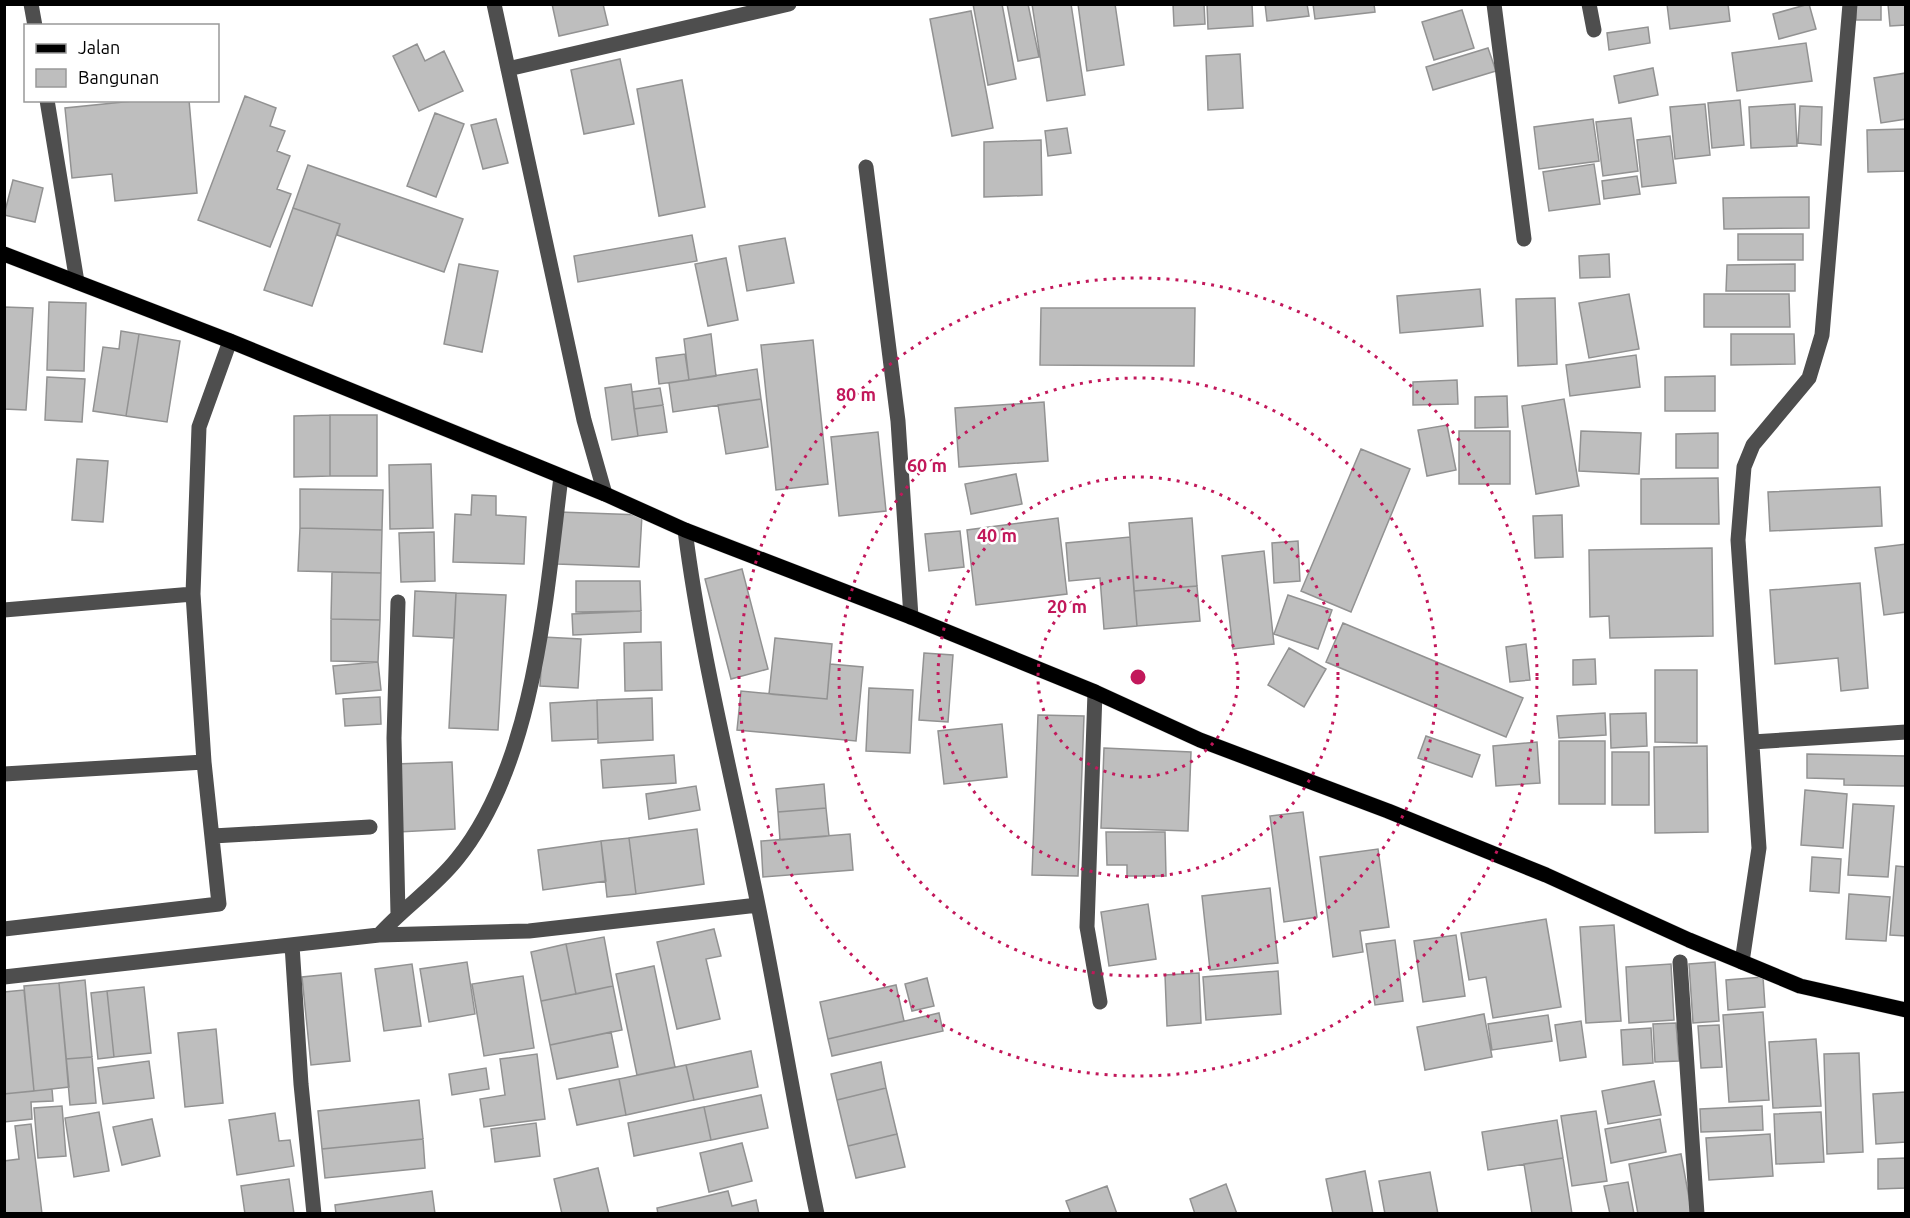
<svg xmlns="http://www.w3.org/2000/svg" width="1910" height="1218" viewBox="0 0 1910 1218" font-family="Ubuntu,sans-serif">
	<rect width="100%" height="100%" fill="#fff"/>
	<path fill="#bebebe" stroke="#929292" stroke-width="1.5" d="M552,4h51l5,21 -49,11z
		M973,4h29l14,75 -28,6z
		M1007,4h21l11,53 -21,4z
		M1032,4h39l14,91 -38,6z
		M1078,4h37l9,61 -37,6z
		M1173,4h31l1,20 -31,2z
		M1207,4h45l1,22 -45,3z
		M1265,4h42l2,12 -42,5z
		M1313,4h61l1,8 -60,7z
		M1667,4h61l2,17 -60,8z
		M1809,4l7,25 -37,10 -6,-25z
		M1856,4h25v16h-25z
		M1888,4h18v21l-16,1z
		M1462,10l12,38 -40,12 -12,-38z
		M971,11l22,117 -41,8 -22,-117z
		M1648,27l2,16 -41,7 -2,-17z
		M1806,43l6,38 -75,10 -5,-38z
		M417,44l8,17 19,-10 19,40 -44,20 -26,-55z
		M1488,48l8,23 -63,19 -7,-23z
		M1240,54l3,54 -35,2 -2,-54z
		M620,59l14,65 -50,10 -13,-64z
		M1653,68l5,27 -39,8 -5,-27z
		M1906,73v46l-25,4 -7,-45z
		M682,80l23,127 -46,9 -22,-127z
		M245,96l31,12 -6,18 15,5 -8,20 13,5 -13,33 14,5 -21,53 -72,-27z
		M143,100h46l8,93 -82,8 -3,-27 -40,4 -7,-70z
		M1740,100l4,45 -32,3 -4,-45z
		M1705,104l5,51 -35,4 -5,-52z
		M1795,104l2,42 -46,2 -2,-41z
		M1800,106l22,1 -1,38 -23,-2z
		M435,113l29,11 -28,73 -29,-11z
		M1631,118l7,53 -35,5 -7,-54z
		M496,119l12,44 -25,6 -12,-44z
		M1593,119l6,42 -60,8 -5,-42z
		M1067,128l4,25 -23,3 -3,-25z
		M1906,129v42l-38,1 -1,-42z
		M1670,136l6,47 -34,4 -5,-47z
		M1041,140l1,55 -58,2v-55z
		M1594,164l6,40 -51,7 -6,-39z
		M308,165l155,54 -19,53 -107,-37 3,-11 -47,-16z
		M1637,176l3,18 -36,5 -2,-18z
		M13,180l30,8 -8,34 -31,-7z
		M1809,197v31l-85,1 -1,-31z
		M293,208l47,16 -28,82 -48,-16z
		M1738,234h65v26h-65z
		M692,235l5,26 -119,21 -4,-26z
		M785,238l9,45 -47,8 -8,-45z
		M1609,254l1,23 -30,1 -1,-22z
		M726,258l12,62 -30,6 -13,-62z
		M459,264l39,7 -16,81 -38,-8z
		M1795,264v27h-69l1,-26z
		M1480,289l3,37 -83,7 -3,-37z
		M1629,294l10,55 -50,9 -10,-55z
		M1704,294h85l1,33h-86z
		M1555,298l2,66 -39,2 -2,-67z
		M49,302l37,1 -2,68 -37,-1z
		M4,307l29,1 -7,102 -22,-1z
		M1041,308h154l-1,58 -154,-1z
		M121,331l18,3 -13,82 -33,-5 10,-64 16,2z
		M139,334l41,7 -13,81 -41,-6z
		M711,334l5,42 -27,4 -5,-41z
		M1731,334h63l1,30 -64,1z
		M813,340l15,144 -52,6 -15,-145z
		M685,354l4,26 -30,4 -3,-26z
		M1636,355l4,32 -70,9 -4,-31z
		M757,369l4,30 -88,13 -4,-29z
		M1715,376v35h-50v-34z
		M47,377l38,2 -3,43 -37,-2z
		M1457,380l1,24 -45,1v-23z
		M631,384l7,52 -26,4 -7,-52z
		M660,388l3,17 -29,4 -2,-17z
		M1507,396l1,31 -33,1v-31z
		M761,399l7,48 -42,7 -8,-49z
		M1564,399l15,87 -43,8 -14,-88z
		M1044,402l4,59 -89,6 -4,-59z
		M663,405l4,27 -29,4 -4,-27z
		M330,415h47v61h-47z
		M330,415v61l-36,1v-61z
		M1447,425l9,45 -29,6 -9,-46z
		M1459,431h51v53h-51z
		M1581,431l60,2 -2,41 -60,-3z
		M878,432l8,79 -47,5 -8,-79z
		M1718,433v35h-42v-34z
		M1361,449l49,20 -59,143 -50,-21z
		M77,459l31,2 -5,61 -31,-2z
		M431,464l2,64 -43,1 -1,-64z
		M1016,474l6,30 -51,10 -6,-30z
		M1718,478l1,46h-78v-45z
		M1880,487l2,39 -112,5 -2,-39z
		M300,489l83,1 -1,40 -82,-2z
		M472,495l24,1v19l30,2 -2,47 -71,-2 2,-48 16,1z
		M559,512l83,3 -3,52 -82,-3z
		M1562,515l1,42 -28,1 -2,-42z
		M1058,518l9,76 -91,11 -9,-75z
		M1192,518l5,68 -63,5 -5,-68z
		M300,528l82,2 -1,43 -83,-2z
		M960,531l4,36 -35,4 -4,-37z
		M434,532l1,49 -34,1 -2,-49z
		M1130,537l7,89 -33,3 -4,-51 -31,3 -3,-38z
		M1298,541l2,40 -26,2 -2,-40z
		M1906,544v68l-22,3 -9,-67z
		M1712,548l1,88 -103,2 -1,-22 -19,1 -1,-67z
		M1264,551l10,93 -41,5 -11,-93z
		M742,569l26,100 -37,10 -26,-100z
		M332,572l49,1 -1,47 -49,-1z
		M576,581h64l1,30 -65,1z
		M1860,583l8,105 -27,3 -3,-33 -63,6 -5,-74z
		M1197,586l3,35 -63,5 -3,-35z
		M415,591l41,2 -2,45 -41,-2z
		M456,593l50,2 -8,135 -49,-2z
		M1288,595l44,15 -14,39 -44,-15z
		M641,611v21l-68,3 -1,-21z
		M331,619l49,1 -2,42 -47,-1z
		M1343,623l180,75 -17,39 -180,-75z
		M543,637l38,2 -3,49 -38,-2z
		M775,638l57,6 -5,55 -58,-5z
		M661,642l1,48 -37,1 -1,-48z
		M1526,644l4,36 -20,2 -4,-35z
		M1289,648l37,21 -22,38 -36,-22z
		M924,653l29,2 -5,67 -29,-2z
		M1595,659l1,25 -23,1v-25z
		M378,662l3,28 -45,4 -3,-28z
		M830,664l33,3 -7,74 -119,-11 4,-39 86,8z
		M1655,670h42v73l-42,-1z
		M869,688l44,2 -3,63 -44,-2z
		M380,697l1,27 -36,2 -2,-27z
		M652,698l1,42 -55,3 -1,-43z
		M597,700l1,39 -46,2 -2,-38z
		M1605,713l1,22 -47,3 -2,-22z
		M1646,713l1,33 -36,2 -1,-34z
		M1038,715l46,1 -6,160 -46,-1z
		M1002,724l5,53 -63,7 -6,-53z
		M1426,736l54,19 -8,22 -54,-19z
		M1559,741h46v63h-46z
		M1537,742l3,41 -44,3 -3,-40z
		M1707,746l1,86 -53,1 -1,-86z
		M1104,748l87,4 -3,79 -87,-3z
		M1612,752h37v53h-37z
		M1807,754l99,2v30l-62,-1v-6l-37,-1z
		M674,755l2,28 -73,5 -2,-28z
		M452,762l3,67 -57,3 -3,-68z
		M824,784l2,24 -48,4 -2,-23z
		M696,786l4,24 -51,9 -3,-25z
		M1805,790l42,4 -4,54 -42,-3z
		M1853,804l41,2 -6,71 -40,-2z
		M826,808l3,28 -49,4 -2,-28z
		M1303,812l14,105 -33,5 -14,-106z
		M697,829l7,55 -68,10 -7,-56z
		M1106,832h59l1,44h-39v-11h-20z
		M850,834l3,36 -90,7 -2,-36z
		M629,838l7,56 -29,3 -6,-56z
		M601,841l5,40 -63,9 -5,-40z
		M1378,849l11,78 -29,4 3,21 -30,5 -13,-100z
		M1812,857l29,2 -2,34 -29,-2z
		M1896,866l10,1v69l-16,-1z
		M1270,888l8,75 -68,7 -8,-74z
		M1849,894l41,3 -4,44 -40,-2z
		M1148,904l8,55 -47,7 -8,-54z
		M1546,919l15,88 -68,11 -7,-41 -17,3 -8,-47z
		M1614,925l7,96 -35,2 -6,-96z
		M714,929l7,27 -15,3 14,60 -43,10 -20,-87z
		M1456,935l9,61 -42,6 -9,-61z
		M604,937l9,49 -37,8 -10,-50z
		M1395,940l8,61 -28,4 -9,-61z
		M566,944l10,50 -35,7 -10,-49z
		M467,962l8,52 -46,8 -9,-53z
		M1715,962l4,59 -26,2 -4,-59z
		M412,964l9,62 -37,5 -9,-62z
		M1671,964l3,56 -45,3 -3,-56z
		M654,966l21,101 -38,8 -21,-101z
		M1278,971l3,43 -75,6 -3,-43z
		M341,973l9,88 -39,4 -9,-88z
		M1199,973l2,50 -34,3 -2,-51z
		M523,976l11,72 -50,8 -12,-72z
		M1763,977l2,30 -37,3 -2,-30z
		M927,978l7,28 -22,5 -7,-27z
		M85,980l7,77 -26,2 -7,-76z
		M59,983l10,104 -35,4 -10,-105z
		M896,985l8,36 -76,18 -8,-37z
		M613,986l9,44 -72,15 -9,-44z
		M144,987l7,66 -37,4 -7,-66z
		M24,990l10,101 -30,3v-102z
		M107,991l7,66 -16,2 -7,-66z
		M1763,1012l6,88 -40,2 -6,-87z
		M939,1013l4,18 -111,25 -4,-17z
		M1484,1014l8,43 -67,13 -8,-43z
		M1548,1015l4,26 -60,9 -4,-26z
		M1581,1021l5,36 -26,4 -5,-36z
		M1676,1023l3,38 -24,1 -2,-38z
		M1719,1025l3,42 -21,1 -3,-42z
		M1651,1028l2,35 -30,2 -2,-35z
		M216,1029l7,74 -38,4 -7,-74z
		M611,1032l7,35 -61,12 -7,-34z
		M1816,1039l5,67 -48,2 -4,-66z
		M751,1051l7,36 -64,13 -8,-35z
		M1859,1053l4,99 -36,2 -3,-100z
		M537,1054l8,65 -61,8 -4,-28 25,-4 -5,-36z
		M92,1057l4,46 -26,2 -4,-46z
		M149,1061l5,37 -51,6 -5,-36z
		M881,1062l5,26 -49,12 -6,-26z
		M686,1065l8,35 -68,15 -7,-36z
		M486,1068l3,21 -37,6 -3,-21z
		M619,1079l7,36 -49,10 -8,-36z
		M1654,1081l7,34 -53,9 -6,-33z
		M886,1088l11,46 -49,12 -11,-46z
		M52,1089l1,12 -22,1 1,17 -28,3v-28z
		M1906,1092v50l-30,2 -3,-50z
		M761,1095l7,33 -57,12 -7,-33z
		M419,1100l4,39 -101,10 -4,-38z
		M62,1106l4,50 -28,2 -4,-50z
		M1762,1106l1,24 -62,2 -1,-23z
		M704,1107l7,33 -77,16 -6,-33z
		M1596,1111l11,70 -35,5 -11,-70z
		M99,1112l10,59 -35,6 -9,-59z
		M1821,1112l3,50 -48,2 -2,-50z
		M275,1113l4,28 11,-1 4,26 -57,9 -8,-55z
		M152,1119l8,37 -38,9 -9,-38z
		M1660,1119l6,33 -55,11 -6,-34z
		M1557,1120l6,38 -75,12 -6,-38z
		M536,1123l4,33 -45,6 -4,-33z
		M31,1124l11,90h-38v-53l15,-2 -4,-33z
		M897,1134l8,33 -49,11 -8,-32z
		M1770,1134l3,42 -64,4 -3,-42z
		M423,1139l2,29 -100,10 -3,-29z
		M742,1143l10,38 -43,11 -9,-39z
		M1681,1154l11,60h-54l-9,-50z
		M1563,1158l9,56h-40l-8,-50z
		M1906,1158v30l-28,1v-30z
		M598,1168l11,46h-47l-8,-35z
		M1365,1171l8,43h-40l-7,-35z
		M1430,1172l8,42h-53l-6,-33z
		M289,1179l5,35h-49l-4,-28z
		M1628,1182l6,32h-24l-6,-28z
		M1226,1184l11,30h-42l-5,-15z
		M1107,1186l10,28h-46l-5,-13z
		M432,1191l3,23h-99l-1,-9z
		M728,1191l4,15 24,-6 3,14h-101l-1,-6z"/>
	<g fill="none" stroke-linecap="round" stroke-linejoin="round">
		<g stroke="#dbdbdb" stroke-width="16">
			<path id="major" d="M4,254l226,87 375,153 80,36 226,87 184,75 105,48 188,71 158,64 143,65 111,46 106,24"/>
		</g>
		<path stroke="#4e4e4e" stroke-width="15" d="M31,4l4,22
			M494,4l90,416 21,74
			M1494,4l30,235
			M1589,4l5,26
			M508,69l281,-65
			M47,100l30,182
			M866,167l32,254 13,196
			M685,530c16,126 48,250 73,375 21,103 37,206 59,309
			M4,610l189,-16
			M1095,692l-8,235 13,75
			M1752,742l154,-10
			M4,774l200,-12
			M213,836l157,-9
			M398,914l-4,-176 4,-136
			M4,929l215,-25 -15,-142 -11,-168 6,-167 31,-86
			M379,935c24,-27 55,-47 78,-76 78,-96 89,-263 104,-382
			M292,945l9,139 13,130
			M1680,962l17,252
			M1742,962l17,-114 -21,-308 6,-73 9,-22 56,-67 13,-43 28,-331
			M4,977l375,-42 150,-4 229,-26"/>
		<use href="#major" stroke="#000" stroke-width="15"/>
	</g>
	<g fill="none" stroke="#c2185b" stroke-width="3" stroke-dasharray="3 6">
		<circle cx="1138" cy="677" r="100"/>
		<circle cx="1138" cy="677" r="200"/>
		<circle cx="1138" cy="677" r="299"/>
		<circle cx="1138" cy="677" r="399"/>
	</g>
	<circle cx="1138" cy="677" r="9" fill="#c2185b" stroke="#fff" stroke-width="3"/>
	<g font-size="18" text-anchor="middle" font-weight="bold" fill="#c2185b" stroke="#fff" stroke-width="5" stroke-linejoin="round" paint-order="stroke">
		<text x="856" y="401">80 m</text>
		<text x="927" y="472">60 m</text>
		<text x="997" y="542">40 m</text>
		<text x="1067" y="613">20 m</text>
	</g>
	<rect width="1910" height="1218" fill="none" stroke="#000000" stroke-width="12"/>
	<rect x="24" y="24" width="195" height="78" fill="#ffffff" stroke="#999999" stroke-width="1.5"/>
	<rect x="36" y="44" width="30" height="9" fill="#000000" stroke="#999999" stroke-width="1.5"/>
	<text x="78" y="54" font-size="18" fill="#000000">Jalan</text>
	<rect x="36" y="69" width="30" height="18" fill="#bebebe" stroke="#999999" stroke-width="1.5"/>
	<text x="78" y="84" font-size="18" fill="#000000">Bangunan</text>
</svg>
